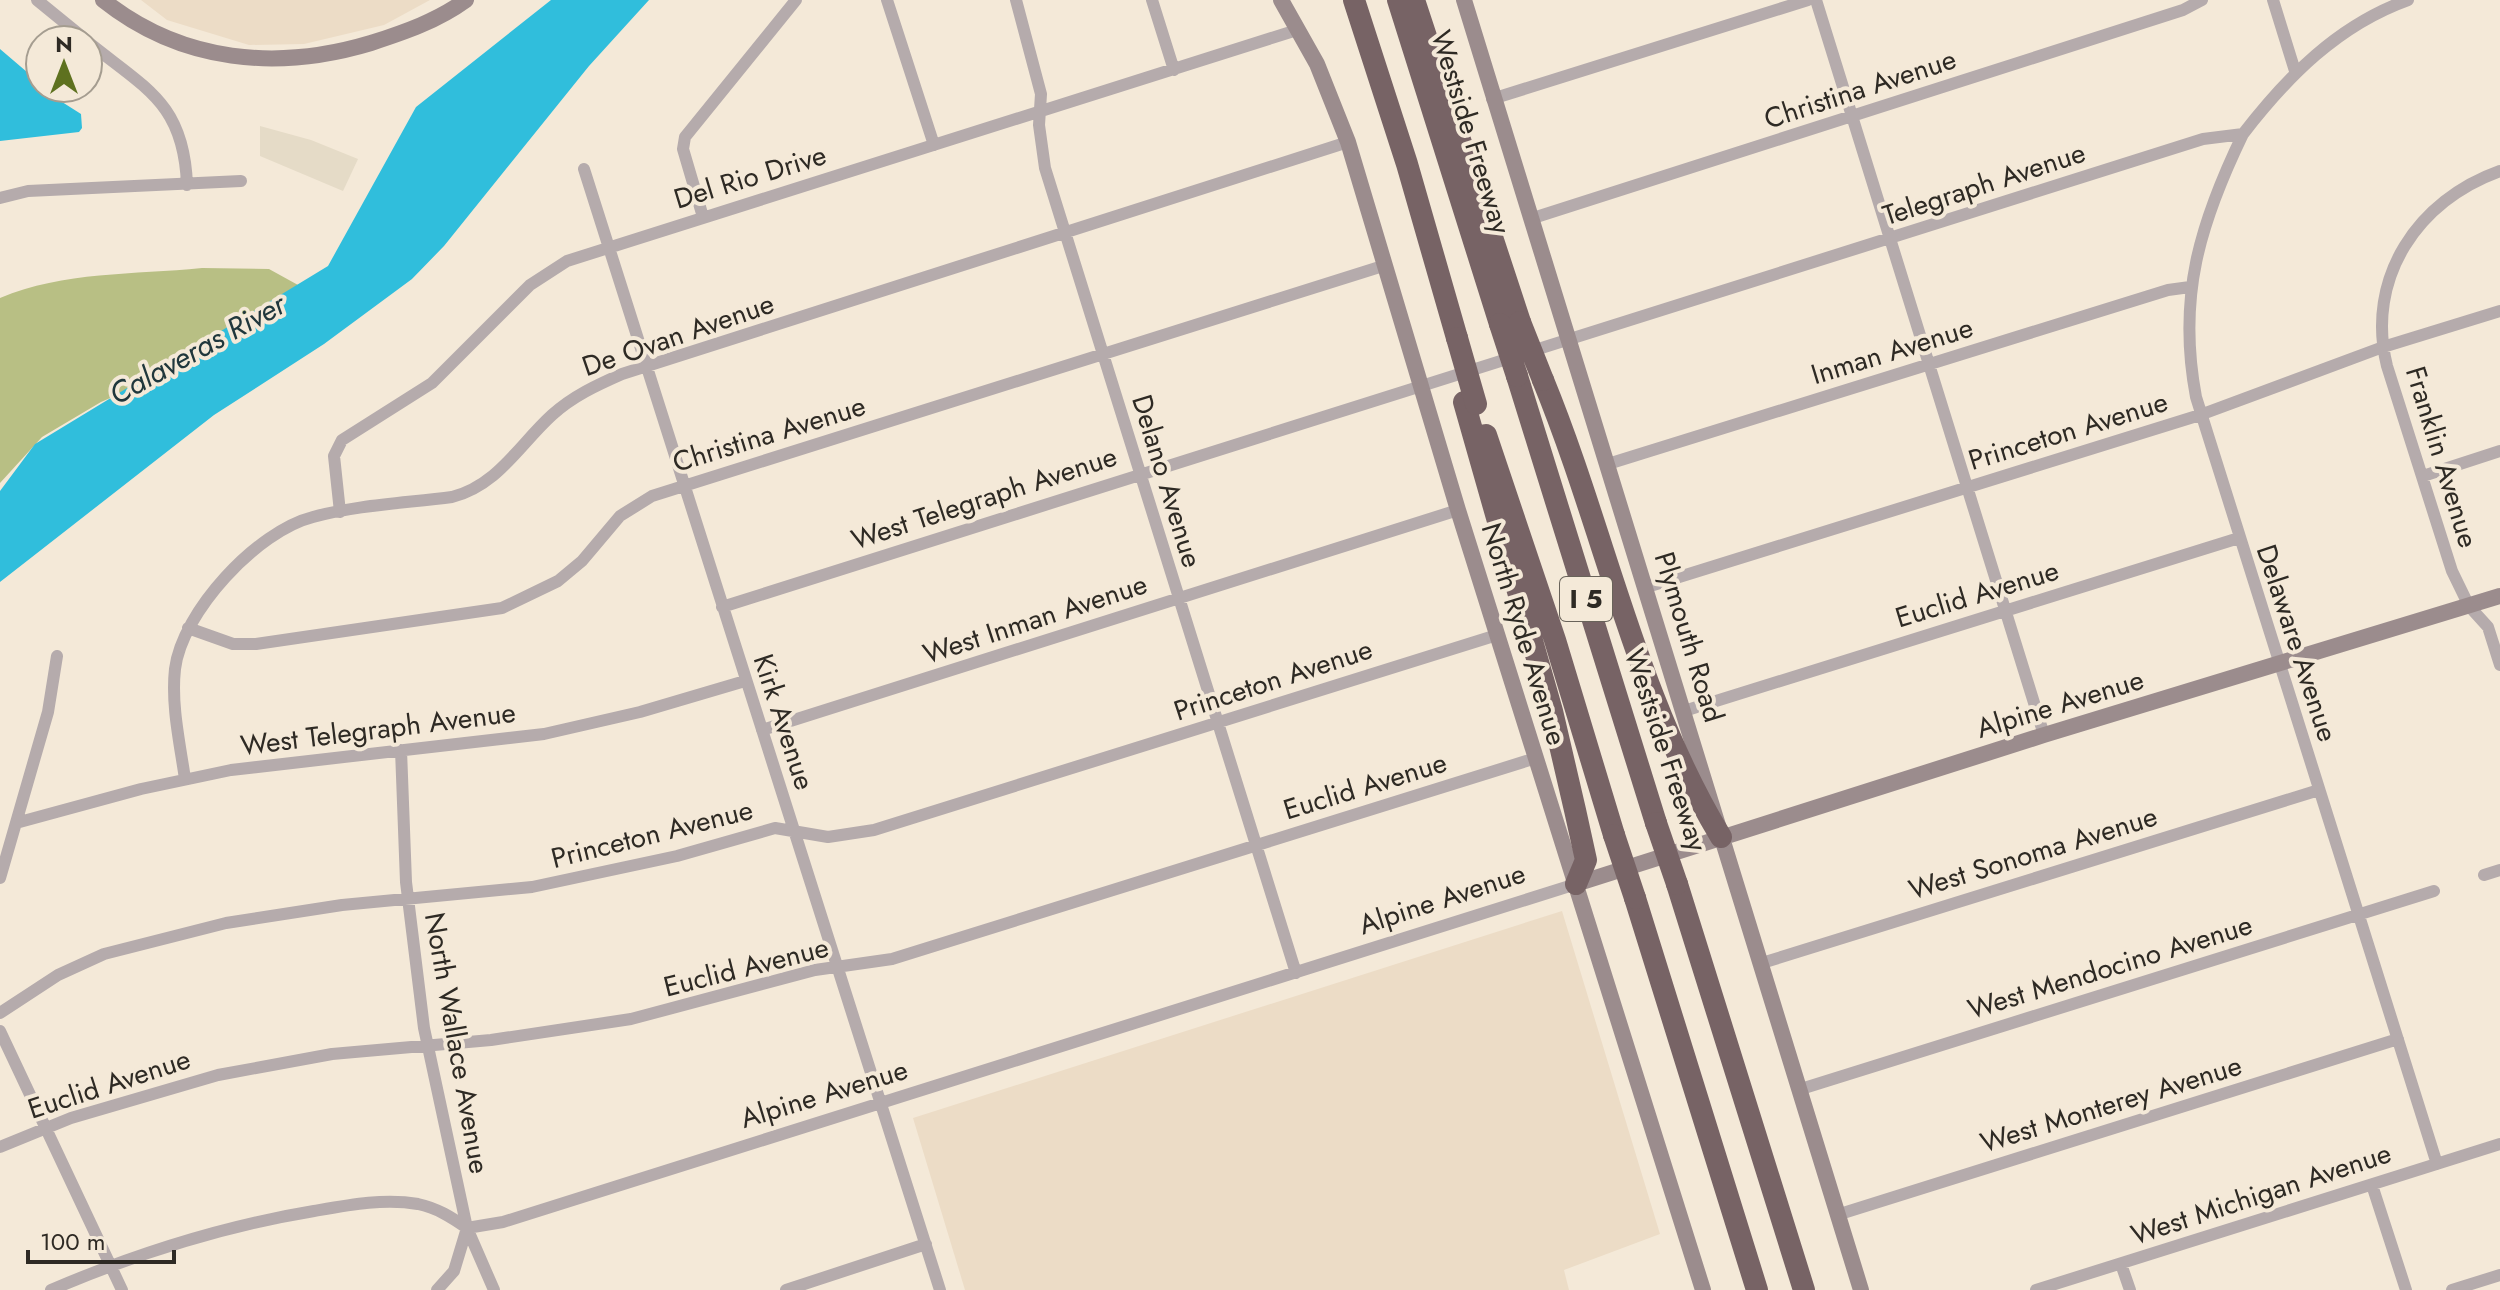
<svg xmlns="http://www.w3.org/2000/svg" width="2500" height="1290" viewBox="0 0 2500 1290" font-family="Jost,sans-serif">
	<rect width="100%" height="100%" fill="#f4e9d8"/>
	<path fill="#ecdcc6" d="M141,0h289l-46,25 -80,19 -55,1 -82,-25z
		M1562,911l98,323 -96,36 5,20h-604l-52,-172z"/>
	<path fill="#e5dbc7" d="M260,126l51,14 47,19 -15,32 -83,-35z"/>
	<path fill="#b8bf84" d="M202,268l67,1 29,16 -158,100 -39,17 -59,35 -42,46v-185c64,-27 134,-23 202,-30z"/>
	<path fill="#30bedc" d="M551,0h98l-60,66 -145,180 -32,33 -88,65 -110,71 -214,167v-91l35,-47 293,-178 88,-159z
		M0,49l34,29 6,10 41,26 1,14 -3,4 -79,9z"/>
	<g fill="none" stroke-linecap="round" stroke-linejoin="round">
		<path stroke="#b5abac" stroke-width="12" d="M37,0l49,40
			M887,0l47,145
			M1016,0l25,94 -2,31 6,43 251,805
			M1152,0l22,70
			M1816,0l228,735
			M2273,0l22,71
			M88,42c58,47 96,61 99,143
			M1492,99l316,-99
			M2243,134c-43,89 -66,163 -47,263l241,767
			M584,169l356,1121
			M2500,171c-82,29 -135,107 -113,195l65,205 17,35 19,21 12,38
			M0,198l28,-7 213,-10
			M703,217l-20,-68 2,-12 111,-137
			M1530,219l653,-209 19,-10
			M1608,464l560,-174 22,-3
			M2423,476l77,-25
			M340,512l-6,-56 8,-16 90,-57 98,-98 37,-24 730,-231
			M1647,587l553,-172 183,-68 117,-36
			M722,607l1481,-468 40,-5c44,-57 95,-109 165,-134
			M188,628l45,16h23l246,-36 56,-27 24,-20 38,-45 32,-20 734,-231
			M1684,711l555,-173
			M762,730l696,-220
			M401,750l5,132 18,146 43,200 27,62
			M185,779c-5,-35 -14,-74 -10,-110 7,-57 82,-138 138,-152 44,-12 93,-14 139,-20 46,-12 67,-52 100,-82 21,-19 45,-30 70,-41l726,-232
			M16,823l125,-34 90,-19 313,-36 96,-22 105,-31
			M2484,875l16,-5
			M0,878l48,-166 9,-56
			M1762,963l557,-173
			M0,1013l58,-38 46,-21 122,-31 116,-18 190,-18 145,-31 98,-28 53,9 46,-7 623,-195
			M0,1031l122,259
			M1801,1089l633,-198
			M0,1147l71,-29 147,-43 114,-21 159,-14 140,-21 184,-49 77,-11 644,-201
			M2372,1185l34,105
			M1840,1214l558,-175
			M467,1228l36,-6 1073,-338
			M2121,1264l9,26
			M51,1290c84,-36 172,-64 263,-79 34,-6 70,-13 104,-7 19,4 33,13 49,24
			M437,1290l17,-19 13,-43
			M786,1290l140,-46
			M2036,1290l464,-146
			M2452,1290l48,-15"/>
		<path stroke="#9b8c8d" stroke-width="16" d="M103,0c79,63 175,71 268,43 34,-11 66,-22 95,-43
			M1281,0l36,64 31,78 110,368 245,780
			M1464,0l397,1290
			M1576,884l468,-149 456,-139"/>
		<path stroke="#776365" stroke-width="22" d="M1354,0l53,164 50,174
			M1398,0l102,324
			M1414,0l106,322
			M1517,376l139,447
			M1543,380c62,151 93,317 178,457
			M1464,402l88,309 23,99 11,50 -10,24
			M1486,435l69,205 59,195
			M1677,884l127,406
			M1635,898l122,392"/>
		<path stroke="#776365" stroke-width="22" d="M1520,322l23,58
			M1500,324l17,52
			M1457,338l19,66
			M1656,823l21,61
			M1614,835l21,63"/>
	</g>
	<g text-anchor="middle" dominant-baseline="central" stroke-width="8" stroke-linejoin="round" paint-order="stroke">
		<rect fill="#f4e9d8" stroke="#69635a" stroke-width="2" x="1560" y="577" width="52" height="44" rx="6"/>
		<g font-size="26" font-weight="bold" fill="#2e2a24">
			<text x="1586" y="599">I 5</text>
		</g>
		<g font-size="28" fill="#2e2a24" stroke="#f4e9d8">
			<text transform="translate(1860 89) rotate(-18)">Christina Avenue</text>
			<text transform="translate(1471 132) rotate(73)">Westside Freeway</text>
			<text transform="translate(750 177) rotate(-17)">Del Rio Drive</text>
			<text transform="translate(1984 184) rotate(-18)">Telegraph Avenue</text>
			<text transform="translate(678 335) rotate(-19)">De Ovan Avenue</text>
			<text transform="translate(1892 351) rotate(-17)">Inman Avenue</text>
			<text transform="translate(2068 431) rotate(-17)">Princeton Avenue</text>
			<text transform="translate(769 434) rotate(-17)">Christina Avenue</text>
			<text transform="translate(2442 457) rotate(73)">Franklin Avenue</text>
			<text transform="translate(1167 481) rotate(73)">Delano Avenue</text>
			<text transform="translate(984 498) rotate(-18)">West Telegraph Avenue</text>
			<text transform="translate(1977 594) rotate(-17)">Euclid Avenue</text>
			<text transform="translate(1035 619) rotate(-18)">West Inman Avenue</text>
			<text transform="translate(1524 634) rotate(73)">North Ryde Avenue</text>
			<text transform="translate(1689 637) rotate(73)">Plymouth Road</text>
			<text transform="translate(2297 643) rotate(72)">Delaware Avenue</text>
			<text transform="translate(1273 680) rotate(-18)">Princeton Avenue</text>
			<text transform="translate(2060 704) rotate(-17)">Alpine Avenue</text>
			<text transform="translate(784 722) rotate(72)">Kirk Avenue</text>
			<text transform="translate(378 729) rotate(-7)">West Telegraph Avenue</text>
			<text transform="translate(1666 750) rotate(72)">Westside Freeway</text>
			<text transform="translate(1365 786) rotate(-17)">Euclid Avenue</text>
			<text transform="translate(652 834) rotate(-14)">Princeton Avenue</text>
			<text transform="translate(2033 853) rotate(-17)">West Sonoma Avenue</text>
			<text transform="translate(1442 899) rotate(-18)">Alpine Avenue</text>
			<text transform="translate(746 967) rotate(-14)">Euclid Avenue</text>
			<text transform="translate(2110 967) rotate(-17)">West Mendocino Avenue</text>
			<text transform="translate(457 1043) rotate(80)">North Wallace Avenue</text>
			<text transform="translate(109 1084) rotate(-18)">Euclid Avenue</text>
			<text transform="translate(824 1094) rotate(-17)">Alpine Avenue</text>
			<text transform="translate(2111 1104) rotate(-17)">West Monterey Avenue</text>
			<text transform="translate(2261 1194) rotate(-18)">West Michigan Avenue</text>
		</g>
		<g font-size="30" font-style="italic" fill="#20373c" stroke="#f4e9d8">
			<text transform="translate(197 349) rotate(-29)">Calaveras River</text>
		</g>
	</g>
	<g transform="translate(64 64)"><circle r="38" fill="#f4e9d8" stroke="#a59d90" stroke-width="2"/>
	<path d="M0-6L14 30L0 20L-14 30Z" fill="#5e711f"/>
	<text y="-12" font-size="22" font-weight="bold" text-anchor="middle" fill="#2e2a24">N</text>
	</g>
	<path d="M28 1250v12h146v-12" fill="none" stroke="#2e2a24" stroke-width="4"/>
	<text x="40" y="1250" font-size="24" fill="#2e2a24" stroke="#f4e9d8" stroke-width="6" paint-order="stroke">100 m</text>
</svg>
